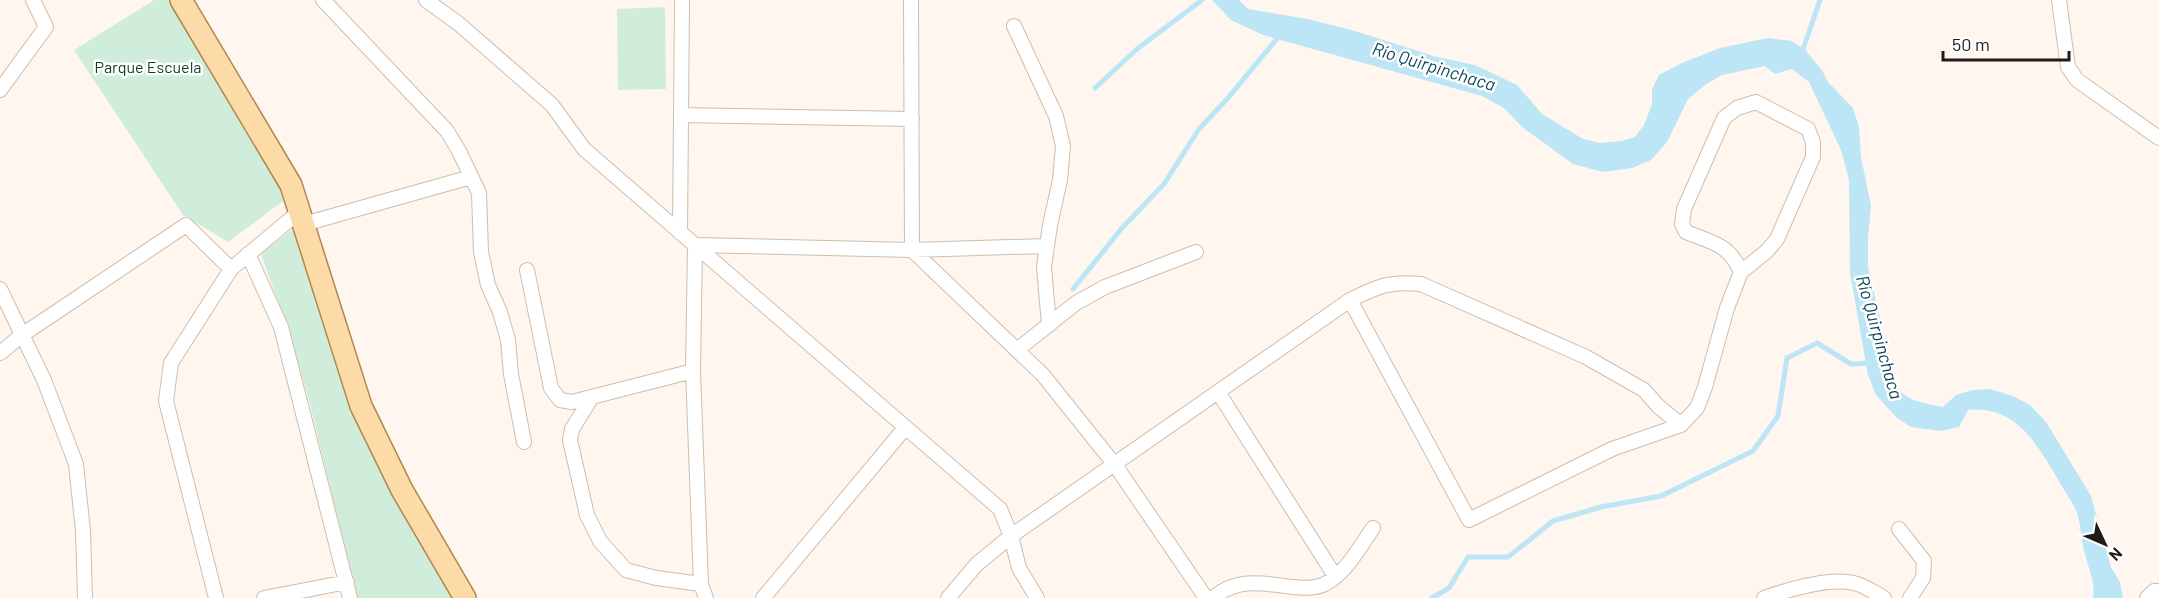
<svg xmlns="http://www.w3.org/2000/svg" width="2159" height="598" viewBox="0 0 2159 598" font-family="Barlow,sans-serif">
	<rect width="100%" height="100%" fill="#fef6ef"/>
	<path fill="#d0eddc" d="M154,0h15l110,182 7,17 -58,43 -45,-27 -109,-165z
		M665,7l1,82 -48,1 -1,-81z
		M294,228l162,370h-99l-48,-198 -18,-62 -30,-84z"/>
	<path fill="#bce6f5" d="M1212,0h27l9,9 59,10 48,12 82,26 38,8 42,20 25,29 23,14 18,11 17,4 22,-2 13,-4 9,-12 8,-21v-15l7,-14 23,-12 38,-15 48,-10 24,3 13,9 17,20 6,12 25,26 6,19 2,30 10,49 -3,30v31l24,102c3,32 25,32 51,38l13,-12 17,-5 16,-1 24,7 17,9 16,17 45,74 20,71 9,15 3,16h-30c3,-15 -5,-30 -8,-44 -4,-13 -4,-29 -8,-41 -4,-11 -13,-22 -18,-32 -22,-37 -43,-76 -91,-71l-9,17 -18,4 -30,-4 -15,-10 -20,-22 -8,-20 -18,-102 -1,-93 -8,-30 -32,-68 -17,-13 -17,5 -10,-8 -43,9 -17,10 -17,14 -21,43 -16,18 -19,8 -29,4 -30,-8 -51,-37 -18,-19 -22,-12 -219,-61 -32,-15z"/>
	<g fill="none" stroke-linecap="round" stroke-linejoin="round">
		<path stroke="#bce6f5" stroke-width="5" d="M1801,55l19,-55
			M1095,88l42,-39 65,-49
			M1073,289l49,-61 42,-44 35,-55 29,-31 52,-63
			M1432,598l17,-10 19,-31h40l45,-36 48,-14 60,-11 92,-45 25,-35 9,-58 30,-15 34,21 20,-1"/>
		<g stroke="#d0bdac" stroke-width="16">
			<path id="street" d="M323,0l124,131 12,20 20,42 2,59 7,33 12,27 8,28 3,34 13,68
				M426,0l33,24 93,81 32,44 416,360 11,27 8,32 18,30
				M2059,0l9,67 9,13 82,58
				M1014,26l42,90 7,30 -3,34 -10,45 -6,42 5,58
				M0,90l46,-63 -13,-27
				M681,115l231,4
				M304,224l167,-47
				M680,233l2,-233
				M1047,246l-135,4 131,125 72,90 91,133
				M248,254l33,73 69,271
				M527,270l24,118 9,12 12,2 121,-31
				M0,289l44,91 32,84 7,67 2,67
				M1350,300l119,220 143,-71 69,-24 16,-17 8,-21 22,-79 14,-36 26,-21 10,-12 36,-82v-15l-5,-13 -52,-27 -19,6 -13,10 -40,91 -2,15 4,8c27,11 43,12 55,40
				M1017,350l59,-47 29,-16 91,-35
				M0,353l22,-18 164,-110 45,44
				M1218,392l117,184
				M592,397l-20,32 -2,11 17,75 13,26 26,29 30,8 45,6
				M1899,529l25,32 -1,17 -13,20
				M216,598l-50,-197 5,-38 60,-94 69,-58
				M264,598l83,-16
				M706,598l-5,-14 -8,-213 2,-126 217,5 -1,-250
				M763,598l142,-170
				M948,598l29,-34 34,-28 339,-236c29,-14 39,-19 71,-16l165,73 58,33 14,16 23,19
				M1213,598c37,-32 82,0 112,-14 22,-12 34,-36 48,-56
				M1764,598c23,-8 65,-21 90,-15 10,2 21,10 30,15
				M2147,598l7,-7h5"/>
		</g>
		<g stroke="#af884c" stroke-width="24">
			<path id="primary" d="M181,0l110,185 70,221 41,84 63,108"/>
		</g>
		<use href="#street" stroke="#fff" stroke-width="14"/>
		<use href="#primary" stroke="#fddba6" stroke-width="21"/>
	</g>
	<g text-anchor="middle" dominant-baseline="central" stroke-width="5" stroke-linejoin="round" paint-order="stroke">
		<g font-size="16" fill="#0f3c27" stroke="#fff">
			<text x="148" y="66">Parque Escuela</text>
		</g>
		<g font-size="18" font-style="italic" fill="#0f4859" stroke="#fff">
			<text transform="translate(1434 66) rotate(17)">Río Quirpinchaca</text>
			<text transform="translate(1880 337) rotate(74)">Río Quirpinchaca</text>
		</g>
	</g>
	<g transform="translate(2105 544) rotate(134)" stroke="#ffffff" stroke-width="4.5" paint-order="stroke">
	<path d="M0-4.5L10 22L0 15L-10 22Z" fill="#221b15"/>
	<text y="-9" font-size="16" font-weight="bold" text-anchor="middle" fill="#221b15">N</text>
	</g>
	<path d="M1943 51v9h126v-9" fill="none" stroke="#221b15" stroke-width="3"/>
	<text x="1952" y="51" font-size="18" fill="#221b15" stroke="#ffffff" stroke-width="4.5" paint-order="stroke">50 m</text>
</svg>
